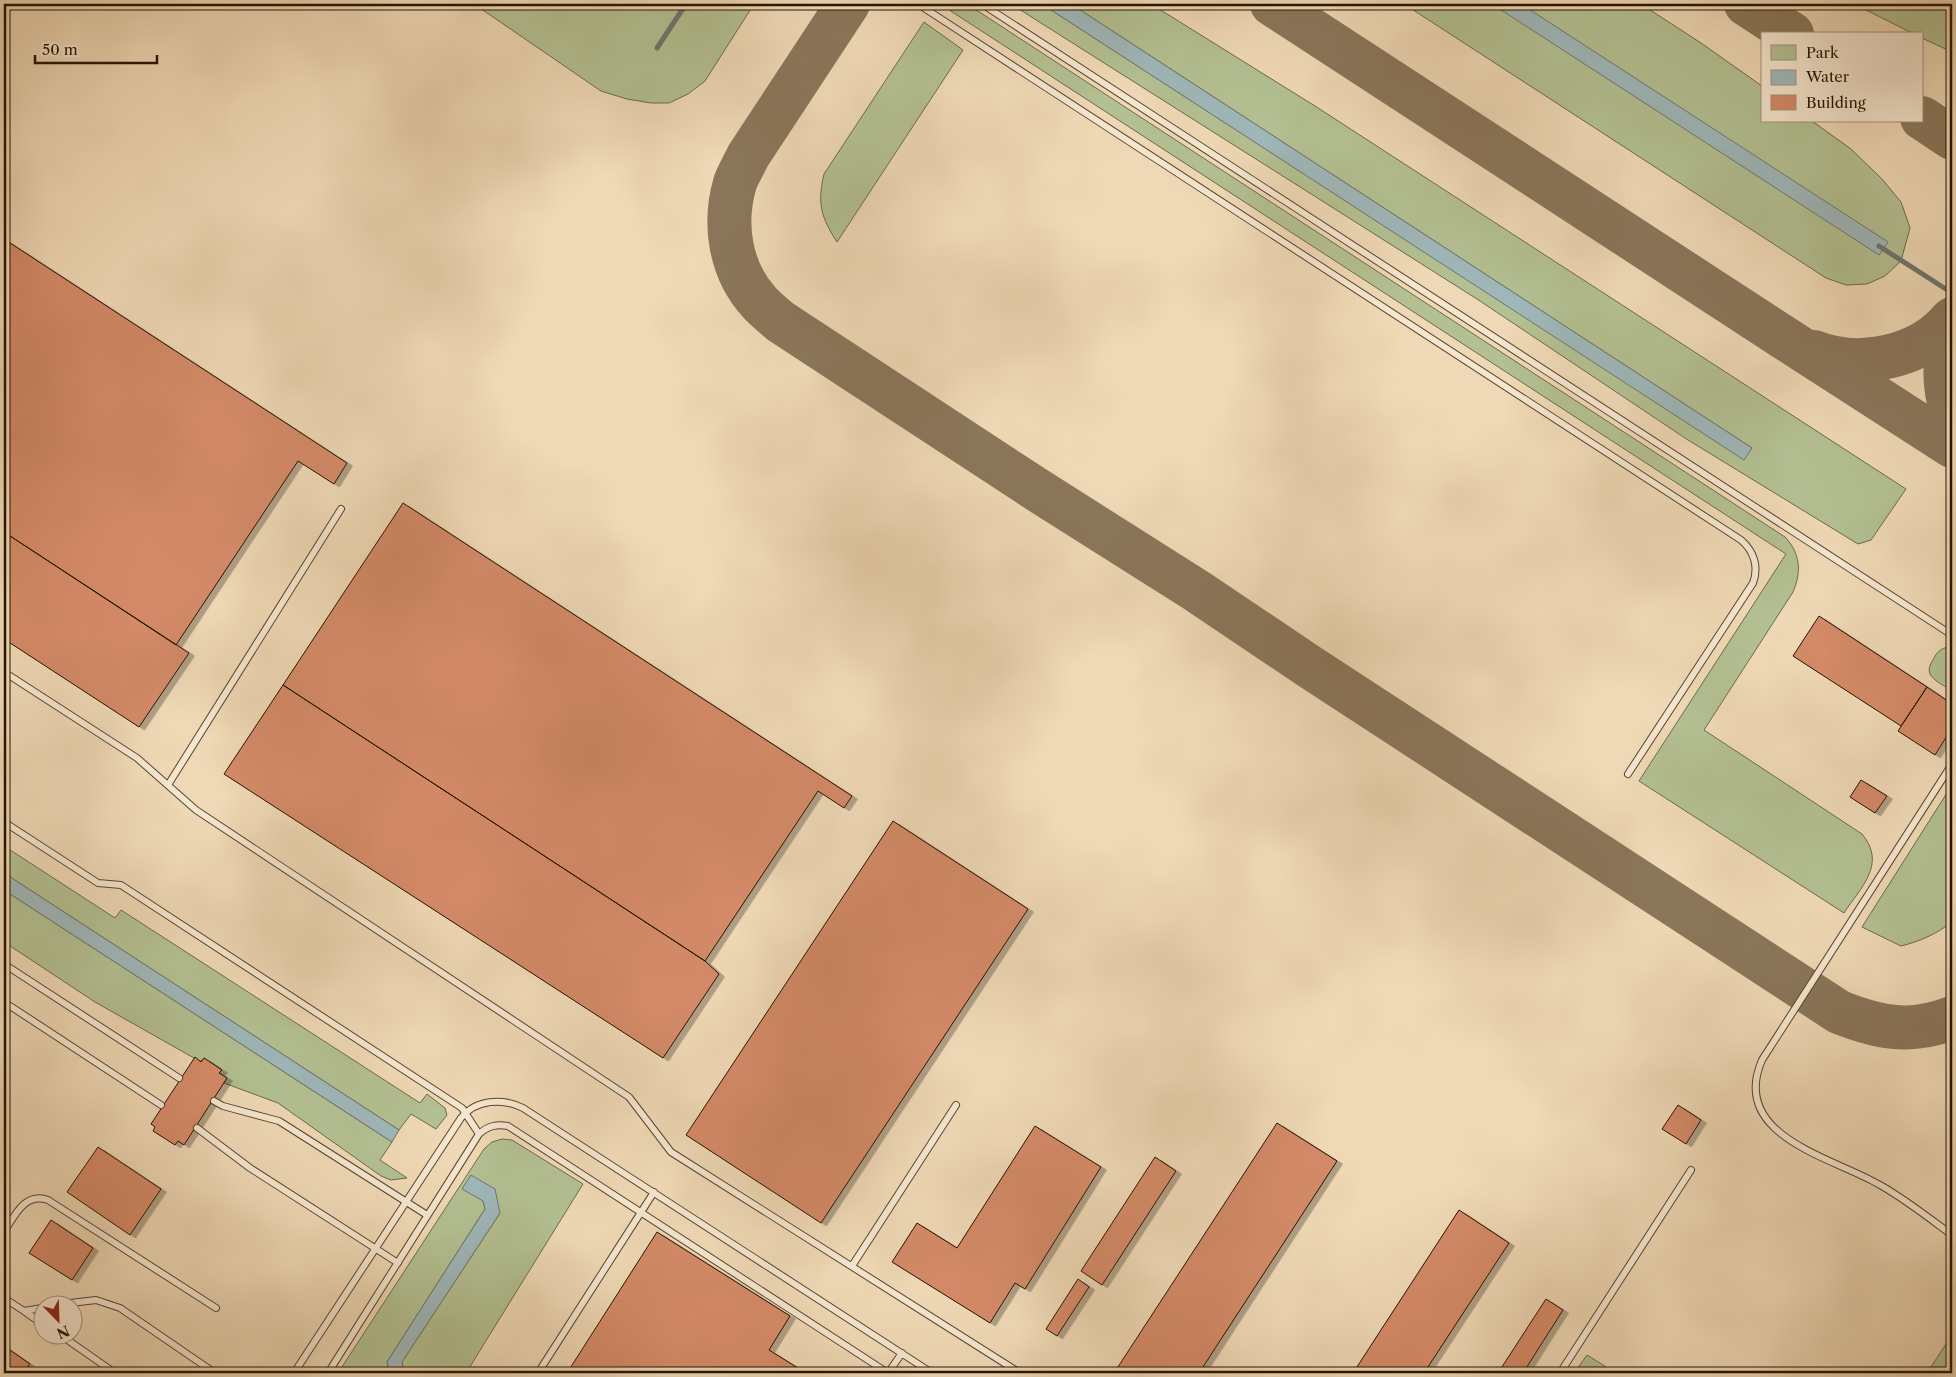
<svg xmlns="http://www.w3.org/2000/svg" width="1956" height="1377" viewBox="0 0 1956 1377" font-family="'Libre Caslon Text',serif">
	<defs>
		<filter id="shadow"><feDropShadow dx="5.5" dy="3" stdDeviation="0" flood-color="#0004"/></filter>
	</defs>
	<rect width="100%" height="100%" fill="#efd8b5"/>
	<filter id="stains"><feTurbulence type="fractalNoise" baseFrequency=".004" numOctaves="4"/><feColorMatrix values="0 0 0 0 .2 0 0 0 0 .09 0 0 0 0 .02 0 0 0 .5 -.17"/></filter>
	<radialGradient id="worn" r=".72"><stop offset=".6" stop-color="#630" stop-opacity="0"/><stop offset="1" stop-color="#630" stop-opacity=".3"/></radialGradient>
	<path fill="#b3c092" stroke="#6c6a49" d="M474,4h280l-49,77 -17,13 -19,9h-18l-24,-4 -26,-8z
		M940,4h27l818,533c15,16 17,34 8,55l-89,138 158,104c25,30 -1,53 -18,79l-205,-132 147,-227z
		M1011,4h31l702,455 8,-11 -681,-444h80l164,102 591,383 -35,51 -13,4 -170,-104 -211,-141z
		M1404,4h237l60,39 61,43v35h50l39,28 31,30 19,23 9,26 -9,33 -16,15 -18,8 -21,1 -20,-7z
		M1854,4h98v48l-30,-14v-4h-8z
		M924,22l39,28 -126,192c-16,-25 -20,-38 -13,-68z
		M1944,648h5l3,2v41c-12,-9 -31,-14 -19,-31 3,-6 5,-9 11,-12z
		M1952,785v137c-16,12 -31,19 -51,24l-39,-19z
		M4,846l111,72 6,-8 299,193 7,-9 18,14 2,7 -11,14 -25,-15 -12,16 -395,-257z
		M4,890l388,252 -12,18 27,18 -16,2 -10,-4 -103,-73 -54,-20 3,-5 -8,-5 3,-3 -18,-12 -3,4 -106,-60 -91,-60z
		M502,1139l10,1 71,44 -117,189h-62l-2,-11 98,-149 -17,-12 2,8 -98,153 3,11h-52l146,-224 8,-7z
		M1952,1335v38h-25z
		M1587,1355l29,18h-42z"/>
	<path fill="#9fb7b9" stroke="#6f766f" d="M1042,4h29l681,444 -8,12z
		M1492,4h29l367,238 -9,13z
		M4,873l395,257 -7,12 -388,-252z
		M471,1175l24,14 5,24 -98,149 2,11h-14l-3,-11 98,-153 -2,-8 -21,-12z"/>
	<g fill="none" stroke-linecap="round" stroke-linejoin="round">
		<path stroke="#6f766f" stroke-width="5" d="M657,48l29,-44
			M1879,246l73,47"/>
		<path stroke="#8a765a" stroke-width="44" d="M848,4l-100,152c-4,9 -10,18 -13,27 -12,41 -5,87 24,119 6,7 15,14 22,20l258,169 158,100 113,76 529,345c40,16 72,22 113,6
			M1272,4l514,335 166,107
			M1746,4l46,30
			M1922,118l30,20
			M1952,329c-9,29 -9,56 0,85
			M1814,352c46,18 107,5 138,-33"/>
	</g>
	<path fill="#d48a68" stroke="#261400" filter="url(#shadow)" d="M4,239l343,224 -13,21 -36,-23 -122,184 -172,-113z
		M403,503l449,293 -8,12 -26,-17 -113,170 -422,-276z
		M4,532l185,121 -50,74 -135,-88z
		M1819,616l108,71 -26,39 -108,-70z
		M283,685l422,276 14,13 -56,84 -439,-284z
		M1927,687l25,17v24l-17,27 -37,-24z
		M1861,780l26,16 -12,17 -25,-16z
		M893,821l135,88 -207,314 -135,-88z
		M195,1057l6,5 3,-4 18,12 -3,3 8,5 -43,67 -6,-4 -3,4 -22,-14 2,-4 -4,-3z
		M1678,1105l23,15 -15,24 -24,-15z
		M1277,1123l60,38 -138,212h-85z
		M1035,1126l66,41 -76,122 -10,-6 -25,40 -98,-61 25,-39 40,25z
		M98,1147l63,42 -31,46 -63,-43z
		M1155,1157l21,14 -74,114 -21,-14z
		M1459,1210l50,33 -85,130h-71z
		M51,1220l42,28 -21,32 -43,-27z
		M657,1232l133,84 -21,34 37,23h-239z
		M1078,1279l11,8 -32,49 -11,-7z
		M1546,1299l17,11 -40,63h-25z
		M4,1346l26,18 -7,9h-19z"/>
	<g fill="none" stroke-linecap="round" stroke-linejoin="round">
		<g stroke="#58452d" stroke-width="8">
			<path id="service" d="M918,4l823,536c13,11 18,27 12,43l-125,191
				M982,4l970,631
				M4,672l133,86 59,52 433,287 42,55 349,221
				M1952,764l-190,296c-33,76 70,97 118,125 25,14 49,33 72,50
				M168,785l173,-276
				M4,822l94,61 23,2 341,223 17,26
				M4,964l175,114
				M4,1002l157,103
				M214,1101l9,5 56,15 148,94
				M197,1128l53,40 148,95
				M4,1232c11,-17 21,-40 44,-32l168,108
				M852,1266l104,-161
				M4,1298l20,13 18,-3
				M62,1304l34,-4 24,8 95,65
				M24,1311l18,13
				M59,1334l56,39
				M294,1373l167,-255c15,-19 42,-20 62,-10l409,265
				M328,1373l151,-239c9,-8 17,-10 29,-8l380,247
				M538,1373l116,-181
				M888,1373l14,-20
				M1560,1373l131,-203"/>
		</g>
		<use href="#service" stroke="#f5e6cf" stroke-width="6"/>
	</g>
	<rect width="1956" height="1377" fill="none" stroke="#efd8b5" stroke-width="20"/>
	<rect x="5" y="5" width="1946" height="1367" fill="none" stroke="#261400" stroke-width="2.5"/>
	<rect x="10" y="10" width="1936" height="1357" fill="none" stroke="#261400"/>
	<rect x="1761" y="32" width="162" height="90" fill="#f5e6cf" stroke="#a2927c"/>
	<rect x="1771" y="45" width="25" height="15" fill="#b3c092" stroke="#a2927c"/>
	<text x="1806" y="58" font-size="15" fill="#261400">Park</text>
	<rect x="1771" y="70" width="25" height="15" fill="#9fb7b9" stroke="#a2927c"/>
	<text x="1806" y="82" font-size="15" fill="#261400">Water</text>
	<rect x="1771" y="95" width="25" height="15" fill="#d48a68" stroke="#a2927c"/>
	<text x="1806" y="108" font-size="15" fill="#261400">Building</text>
	<g transform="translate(58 1320) rotate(157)"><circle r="24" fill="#f5e6cf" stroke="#a2927c"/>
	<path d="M0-4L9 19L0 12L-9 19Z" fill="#8f2418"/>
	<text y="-8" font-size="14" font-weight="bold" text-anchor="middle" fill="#261400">N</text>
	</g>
	<path d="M35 55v8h122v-8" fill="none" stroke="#261400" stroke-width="2.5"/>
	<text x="42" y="55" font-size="15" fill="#261400" stroke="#f5e6cf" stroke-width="4" paint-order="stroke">50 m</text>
	<rect width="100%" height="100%" filter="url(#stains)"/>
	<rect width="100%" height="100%" fill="url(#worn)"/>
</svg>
